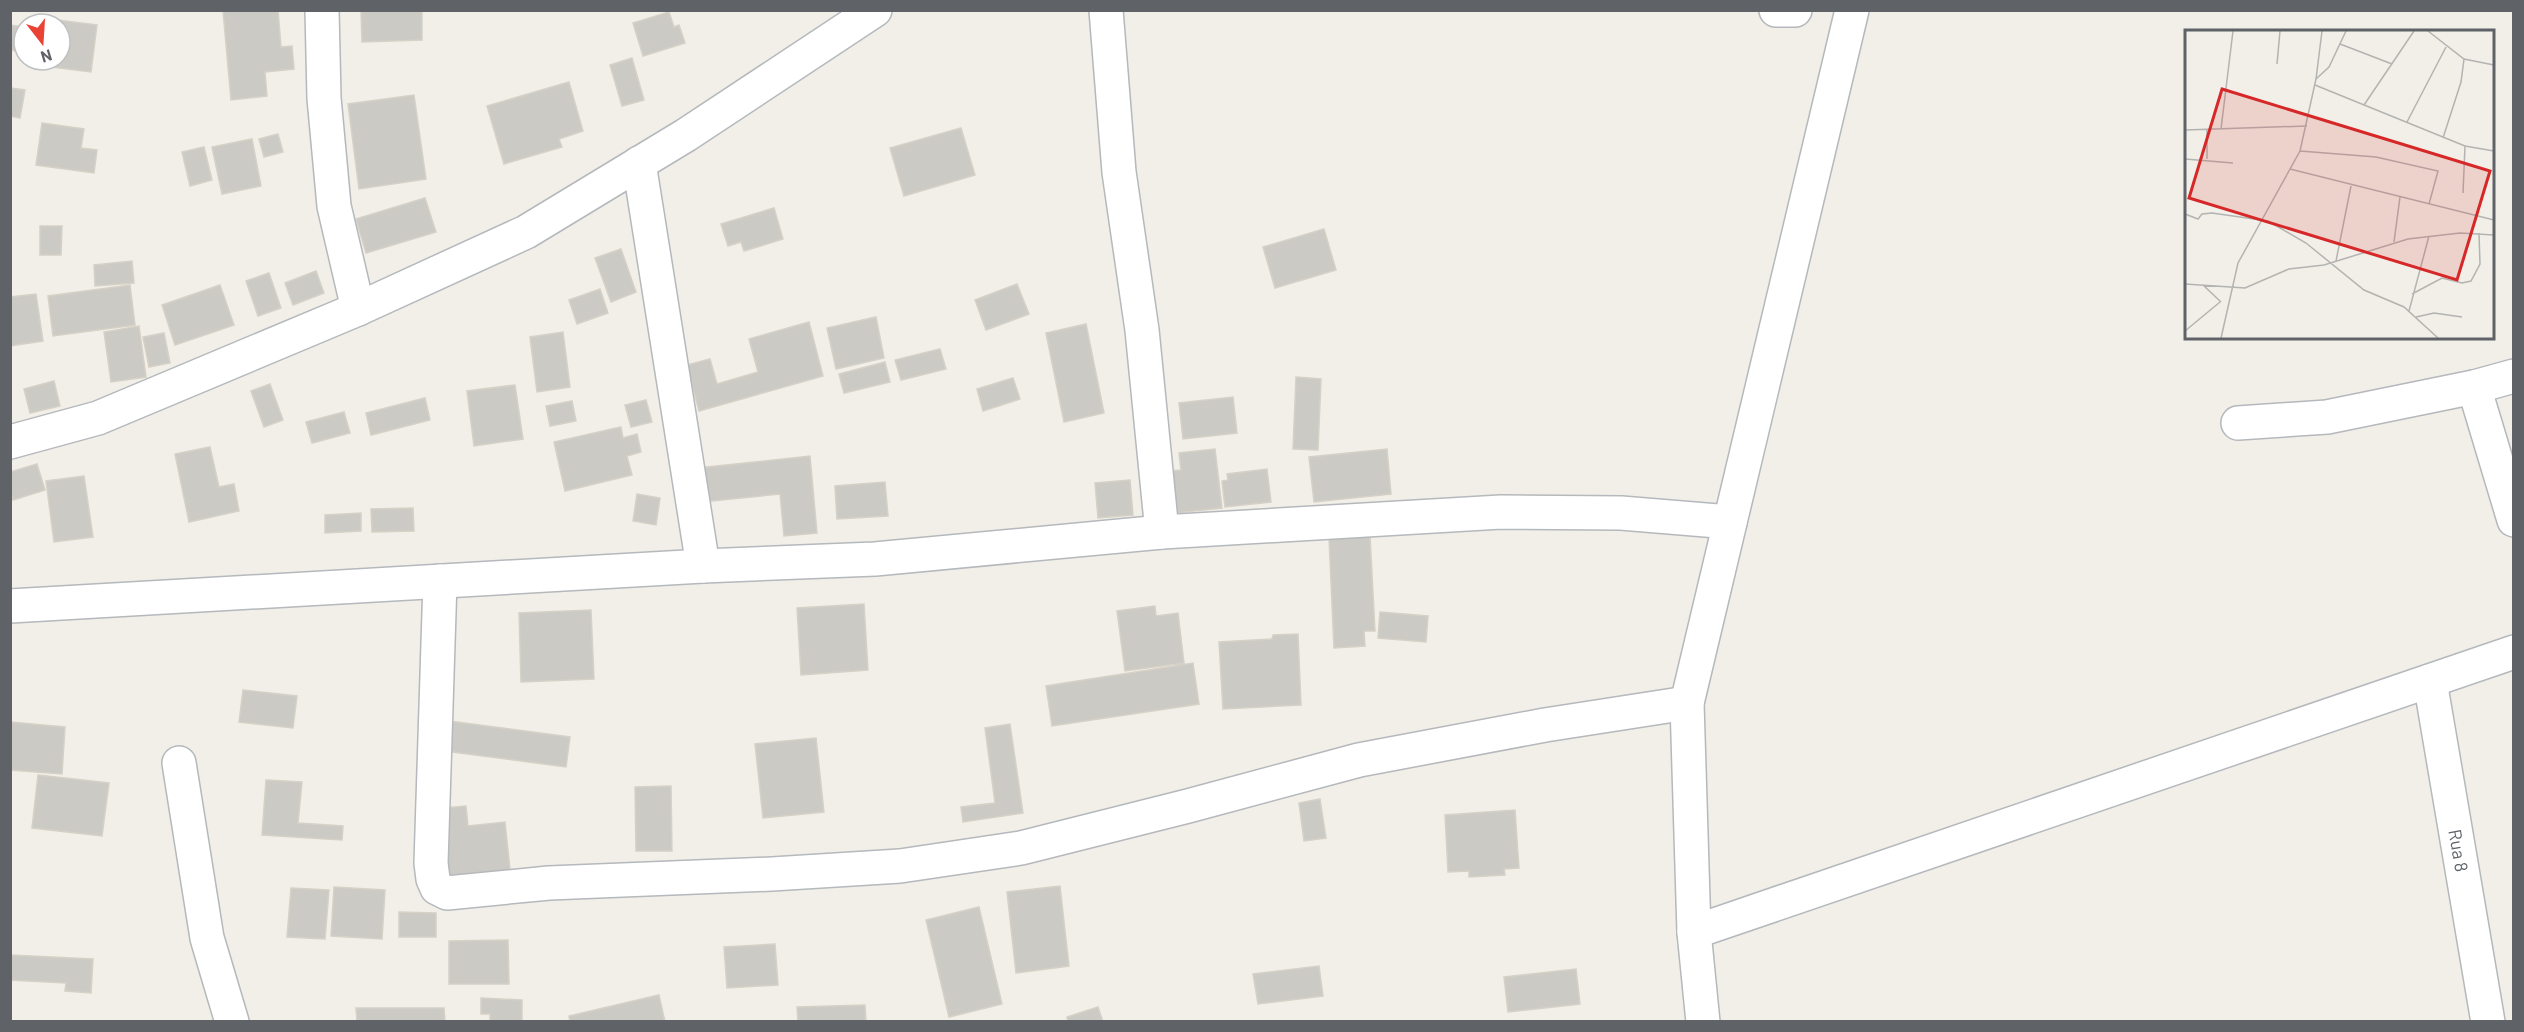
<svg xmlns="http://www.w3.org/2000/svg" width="2524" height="1032" viewBox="0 0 2524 1032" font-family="Barlow,sans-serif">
	<rect width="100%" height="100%" fill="#f1efe8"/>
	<path fill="#cccac5" stroke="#d6d1c6" stroke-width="1.5" d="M278,10l3,37 11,-1 2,23 -29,3 2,24 -36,4 -8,-89z
		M361,10h61v30l-60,2z
		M669,12l5,15 5,-2 6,18 -42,13 -10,-33z
		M33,17l64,8 -6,47 -64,-8v-4h33v-36h-28z
		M10,25l14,2v25l-14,-2z
		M632,58l12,42 -22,6 -12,-41z
		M569,82l14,49 -24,8 3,8 -58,17 -17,-58z
		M10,88l15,2 -5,28 -10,-2z
		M414,95l12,84 -67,10 -11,-85z
		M42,123l42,6 -3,19 16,2 -3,23 -58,-8z
		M961,128l14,47 -71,21 -14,-48z
		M278,134l5,18 -19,5 -5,-18z
		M252,139l9,47 -39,8 -10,-47z
		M204,147l8,33 -22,6 -8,-34z
		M425,198l11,34 -70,21 -10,-34z
		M774,208l9,31 -39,12 -3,-9 -13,4 -7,-22z
		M40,226h22l-1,29h-21z
		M1324,229l12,41 -61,18 -12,-41z
		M621,249l15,43 -25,10 -16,-44z
		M132,261l2,22 -39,3 -1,-21z
		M316,271l8,22 -31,12 -8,-22z
		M269,273l12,35 -23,8 -12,-35z
		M1017,284l12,30 -43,16 -11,-30z
		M130,285l5,40 -82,11 -5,-40z
		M220,285l14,40 -59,20 -13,-40z
		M600,289l8,24 -31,11 -8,-24z
		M36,294l7,47 -33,5v-49z
		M876,317l8,41 -48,11 -9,-41z
		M809,322l14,54 -124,35 -12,-46 23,-6 7,25 41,-12 -9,-33z
		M1086,324l18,89 -40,9 -18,-89z
		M139,326l7,51 -35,5 -7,-50z
		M563,332l7,55 -33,5 -7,-55z
		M164,333l6,30 -21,4 -6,-30z
		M940,349l6,20 -45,11 -6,-20z
		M885,362l5,20 -46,11 -5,-19z
		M1296,377l25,2 -3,71 -25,-1z
		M1013,378l7,21 -37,12 -6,-22z
		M54,381l6,25 -30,7 -6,-24z
		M270,384l13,36 -19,7 -13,-36z
		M515,385l8,54 -49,7 -7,-55z
		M1233,397l4,36 -54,6 -4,-36z
		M425,398l5,22 -59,15 -5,-22z
		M646,400l6,22 -21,5 -6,-22z
		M572,401l4,20 -26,5 -4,-20z
		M344,412l6,21 -38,10 -6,-21z
		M621,427l2,11 14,-4 4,18 -14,4 5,19 -67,16 -11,-49z
		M210,447l9,40 15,-3 5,27 -50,11 -14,-68z
		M1215,449l7,59 -47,5 -4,-42 10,-1 -2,-17z
		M1387,449l4,45 -77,8 -5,-45z
		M810,456l7,77 -33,3 -4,-42 -78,8 -4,-34z
		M37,464l8,26 -32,10 -3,-9v-19z
		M1267,469l4,33 -46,5 -3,-26 6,-1 -1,-6z
		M84,476l9,61 -39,5 -8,-61z
		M1130,480l3,35 -35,3 -3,-35z
		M885,482l3,34 -51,3 -2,-33z
		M637,494l23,4 -4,27 -23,-4z
		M413,508l1,23 -42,1 -1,-23z
		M361,513v18l-36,2v-18z
		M1370,536l5,95h-11l1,15 -31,2 -5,-110z
		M864,604l4,66 -67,5 -4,-67z
		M1155,606l1,10 22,-3 6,50 -59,8 -8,-60z
		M591,610l3,69 -73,3 -2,-69z
		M1380,612l48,4 -2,26 -48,-4z
		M1298,634l3,71 -78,4 -4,-67 53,-3 1,-4z
		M1193,663l6,41 -147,22 -6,-40z
		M243,690l54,6 -4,32 -54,-6z
		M449,721l121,16 -4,30 -121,-16z
		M10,722l55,5 -3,47 -52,-4z
		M1010,724l13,89 -60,9 -2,-15 34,-4 -10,-75z
		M816,738l8,74 -61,6 -8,-74z
		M38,775l71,8 -7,53 -70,-8z
		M266,780l36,2 -4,41 45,3 -1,14 -80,-5z
		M671,786l1,65h-36l-1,-64z
		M1320,799l6,39 -22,3 -5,-38z
		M466,806l2,20 37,-4 6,57 -61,6 -7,-77z
		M1515,810l4,58 -15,1 1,6 -36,2v-6l-21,1 -3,-57z
		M1060,886l9,80 -53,7 -9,-81z
		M334,887l51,3 -3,49 -51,-3z
		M291,888l38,2 -4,49 -38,-2z
		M979,907l23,97 -53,13 -23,-97z
		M399,912l37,1v24h-37z
		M508,940l1,44h-60v-43z
		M775,944l3,41 -51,3 -3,-41z
		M10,955l83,4 -2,34 -26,-2 1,-8 -56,-3z
		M1319,966l4,30 -65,8 -5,-30z
		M1576,969l4,35 -72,8 -4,-35z
		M659,995l6,27h-95l-1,-6z
		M481,998l41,2v22l-32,-1v-7h-9z
		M865,1005l1,17h-68l-1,-15z
		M1098,1007l5,15h-35l-1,-5z
		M356,1008h88l1,14h-88z"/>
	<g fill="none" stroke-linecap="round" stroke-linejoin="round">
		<g stroke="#b5b8bc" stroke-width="36">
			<g id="street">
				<path d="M322,10l2,88 10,108 24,103"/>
				<path d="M1106,10l13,162 23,158 20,202"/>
				<path d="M1776,10h19"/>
				<path d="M639,163l64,403"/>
				<path d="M2474,387l40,133"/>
				<path d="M2238,423l89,-6 147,-30 40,-11"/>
				<path d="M10,442l88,-24 260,-109 168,-77 160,-97 189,-125"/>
				<path d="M440,581l-9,282 2,16 4,9 10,5 102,-10 223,-9 128,-8 121,-18 167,-42 171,-46 186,-35 142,-22"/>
				<path d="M10,606l693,-40 172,-7 287,-27 339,-20 120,1 109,9"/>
				<path id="s1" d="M2430,681l58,341"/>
				<path d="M179,763l28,175 25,84"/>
				<path d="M1694,932l820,-280"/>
				<path d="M1703,1022l-9,-90 -7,-229 165,-693"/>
			</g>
		</g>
		<use href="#street" stroke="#fff" stroke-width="33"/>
	</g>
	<g text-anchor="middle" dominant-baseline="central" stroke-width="4.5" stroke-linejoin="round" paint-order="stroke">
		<g font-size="18" fill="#5f6368" stroke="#fff">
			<text stroke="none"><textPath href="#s1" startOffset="172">Rua 8</textPath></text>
		</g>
	</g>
	<g transform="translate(2185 30)">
		<rect width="309" height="309" fill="#f1efe8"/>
		<path fill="none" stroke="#b3b3b1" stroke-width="1.5" d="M243,1l36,28 30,6M155,14l52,20M92,34l3,-33M131,49l13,-12 17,-36M130,55l150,61 29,5M179,75l50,-74M222,92l39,-75M36,99l12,-98M0,100l122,-4M258,108l18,-56 3,-23M115,121l76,6 62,14 -9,33M0,129l48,4M22,129v-29M105,139l204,51M278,163l2,-47M0,184l13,5 4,-5 10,-1 56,8 38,22 58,47 40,17 34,31M209,212l6,-45M151,231l15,-75M0,254l60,4 44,-19 35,-4 84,-26 52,-6 34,2M18,255l18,17M227,264l30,-16 20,5 9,-2 9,-17 -1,-31M224,281l20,-75M231,287l18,-4 28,4M0,301l35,-29M36,308l17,-75 62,-112 16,-72 6,-48"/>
		<path fill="#d62828" fill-opacity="0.15" stroke="#d62828" stroke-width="3" d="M37,59l268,82 -33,109 -268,-82z"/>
		<rect width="309" height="309" fill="none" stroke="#5f6368" stroke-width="3"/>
	</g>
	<rect width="2524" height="1032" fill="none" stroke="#5f6368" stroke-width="24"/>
	<g transform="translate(42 42) rotate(163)"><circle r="28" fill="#ffffff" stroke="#bfc1c3" stroke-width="1.5"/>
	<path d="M0-4.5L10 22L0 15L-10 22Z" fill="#ea4335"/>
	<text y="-9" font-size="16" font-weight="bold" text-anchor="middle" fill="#5f6368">N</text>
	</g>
</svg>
